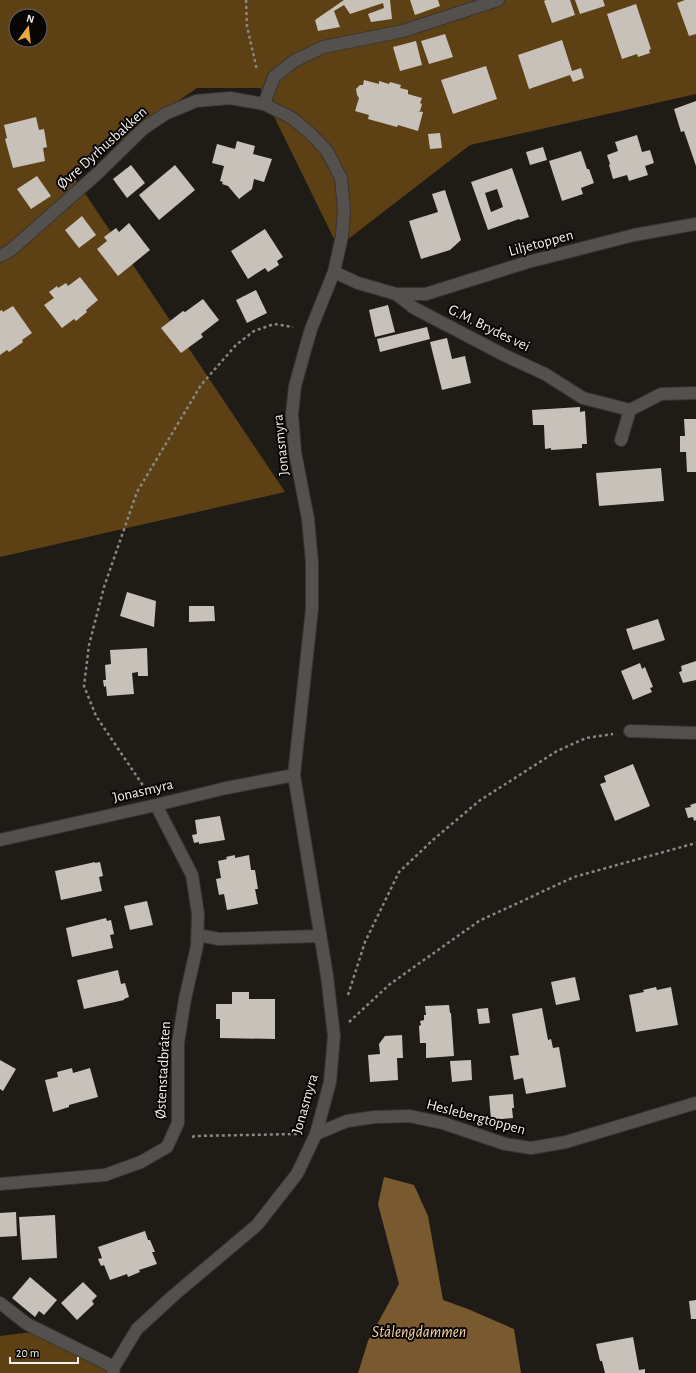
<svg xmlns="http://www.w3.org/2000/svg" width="696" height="1373" viewBox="0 0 696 1373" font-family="'Alegreya Sans',sans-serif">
	<rect width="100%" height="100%" fill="#1f1b16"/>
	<path fill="#5e4015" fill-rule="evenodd" d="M0,0h696v94l-226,51 -132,102 -78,-159h-63l-125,86 213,318 -285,65zM16,16h24v24h-24z
		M33,1332l74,37 -1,4h-106v-37z"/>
	<path fill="#79592f" d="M384,1177l30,8 14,31 15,84 25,9 46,20 7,44h-163l10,-32 31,-57 -21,-80z"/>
	<path fill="#c7c1ba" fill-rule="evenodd" d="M344,0h46l2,19 -21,3 -3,-8 16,-6 -1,-5 -33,11 -6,-9 -10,6 6,16 -22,4 -3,-11z
		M410,0h28l2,6 -25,9z
		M546,0h24l5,15 -23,8 -8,-22z
		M575,0h28l2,6 -25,8z
		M685,0h11v34l-7,2 -12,-33z
		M636,4l15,45 -2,1 1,3 -12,4 -1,-3 -15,5 -15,-45z
		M445,34l8,23 -24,7 -8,-23z
		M562,40l10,31 9,-3 3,10 -11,4 -3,-7 -41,14 -11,-34z
		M416,41l6,24 -22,6 -7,-24z
		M486,66l11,33 -44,15 -12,-34z
		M364,80l15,4v-3l10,3 1,-2 11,3 -1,3 8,2v4l14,4 -2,5 2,1 -2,7h-3l6,1 -5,19 -20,-6 -1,2 -29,-8 1,-4 -14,-4 4,-13 -2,-3 -1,-6 4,-4h3z
		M696,101v65l-12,-35 -3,1 -7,-23z
		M36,117l3,13 5,-1 3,18 -4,1 2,13 -32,7 -8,-29 2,-1 -3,-13z
		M440,133l2,15 -12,1 -2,-15z
		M637,135l5,17 8,-2 4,13 -9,3 3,9 -19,6 -2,-6 -14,4 -4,-14 1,-1 -3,-9 11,-4 -3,-9z
		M237,141l18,5 -2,8 19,5 -8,23 -10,-3 -2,10 -13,10 -11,-13 -6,-2 1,-2 -3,-1 4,-15 -12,-3 5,-19 18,5z
		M543,147l4,13 -17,5 -4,-13z
		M581,151l6,18h2l5,14 -13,5 2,6 -21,7 -13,-40z
		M131,165l14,18 -18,15 -14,-19z
		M175,165l20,25 -36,30 -20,-25z
		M512,168l17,49 -9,3 -1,-1 -31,11 -17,-48zM497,189l6,18 -12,5 -6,-19z
		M37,176l14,20 -20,13 -14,-20z
		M445,190l16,50 -11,10 -29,9 -12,-38 29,-9 -6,-18z
		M82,216l14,19 -17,13 -14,-18z
		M129,223l21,27 -32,26 -21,-27 10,-8 -3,-4 12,-9 3,4z
		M265,229l18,28 -6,4 2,4 -11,7 -3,-4 -17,11 -17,-28z
		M80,277l18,23 -12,10 1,2 -11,9 -2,-2 -12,9 -18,-23 10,-7 -5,-6 8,-6 1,2 8,-5 2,3z
		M256,290l11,23 -20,10 -11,-23z
		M203,299l16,21 -18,14 2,3 -22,16 -20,-25 22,-17 2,1z
		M388,305l7,27 -20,5 -6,-27z
		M13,306l19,27 -10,7 1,2 -14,10 -2,-2 -7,5v-44l2,-1 1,2z
		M427,327l3,12 -50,13 -3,-13z
		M447,338l5,21 13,-3 6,27 -29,7 -12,-48z
		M580,407v5l5,-1 2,33h-5v4l-31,2v-2l-6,1 -1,-24h-11l-1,-15z
		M684,419h12v53h-9l-1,-20h-6v-16h5z
		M661,468l3,33 -65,5 -3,-33z
		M127,592l29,9 -2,26 -34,-11z
		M189,606h25l1,15 -26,1z
		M658,619l7,21 -32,10 -7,-21z
		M147,648l1,28h-10v-4l-6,1 2,21 -27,2 -1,-10 -2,1 -1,-7h3l-1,-15 6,-1 -1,-14z
		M696,661v19l-13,3 -4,-11 3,-1 -1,-5z
		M640,663l2,6 3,-2 8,20 -3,1 2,4 -19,8 -12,-29z
		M633,764l17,42 -35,15 -15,-37 6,-2 -2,-6z
		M696,803v17l-2,1 -1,-4 -5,1 -3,-10 6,-1 -1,-2z
		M220,816l5,24 -26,4v-2l-5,1 -2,-8 5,-1 -2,-14z
		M235,855v3l14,-3 2,15h4l3,19h-3l3,15 -31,6 -3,-16 -5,1 -3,-16 5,-1 -3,-17 9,-2 -1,-2z
		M95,862v1l5,-1 3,14 -4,1 3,14 -41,9 -6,-29z
		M147,901l6,24 -23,5 -6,-24z
		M106,918l1,3 4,-1 3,14 -4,1 3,13 -41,9 -6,-29z
		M118,970l3,14 4,-1 4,14 -5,2v1l-40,9 -7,-29z
		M575,977l5,23 -24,5 -5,-23z
		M656,987l1,3 14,-3 7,38 -42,7 -7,-37 15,-3 -1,-2z
		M232,992h17v7h26v40l-55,-1v-19h-4v-15h16z
		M449,1005l1,8h1l3,43 -28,2v-15h-6l-1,-17 2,-1 -1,-4 4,-1v-5h2l-1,-9z
		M488,1008l2,15 -11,1 -2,-15z
		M542,1008l6,32 3,-1 2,9 6,-1 7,40 -40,7 -3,-16 -9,2 -4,-24 9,-1 -7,-41z
		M402,1035l1,23h-6l1,22 -28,2 -2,-27 12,-1 -1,-10 6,-8z
		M0,1060l16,9 -13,22 -3,-2z
		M471,1060l1,20 -20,2 -2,-21z
		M72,1068l1,5 17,-5 8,29 -29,8v2l-16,5 -8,-32 13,-3 -1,-5z
		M513,1094l1,14h-2l1,10 -22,2 -2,-24z
		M16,1212l1,24 -17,1v-24z
		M55,1215l2,43 -35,2 -3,-43z
		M145,1231l3,9h2l5,12h-3l5,12 -18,6 1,2 -12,5 -1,-3 -17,6 -6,-15 -3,1 -3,-7 4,-1 -4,-11z
		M30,1277l27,23 -13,15 -5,-4 -4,6 -23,-19z
		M83,1282l14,14 -5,5 2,3 -17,16 -16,-17z
		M696,1300v19h-5l-2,-18z
		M633,1337l6,33 6,-1v4h-40l-3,-12h-2l-4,-17z"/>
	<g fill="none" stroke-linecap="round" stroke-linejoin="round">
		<g stroke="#383530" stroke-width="14">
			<path id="lane" d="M621,440l9,-30
				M198,935l21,4 101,-3"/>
		</g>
		<g stroke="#383530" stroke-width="14">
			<path id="street" d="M264,104l10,-27 20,-16 29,-14 80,-16 95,-31
				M0,256l11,-6 87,-77 45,-44 22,-15 31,-13 34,-3 34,6 28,14 20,17 15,16 14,27 3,32 -2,26 -8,36 -23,57 -6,21 -10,36 -3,28 3,38 13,67 4,43v47l-18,166 33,201 7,60 -4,46 -14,52 -19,40 -40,51 -83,70 -37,34 -23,38 -1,6
				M334,272l24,11 38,11 18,14 92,48 39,18 38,24 47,12 31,-16 35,-1
				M396,294h30l102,-32 106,-27 62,-11
				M630,731l66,2
				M0,840l156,-35 70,-17 68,-13
				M316,1134l31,-13 28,-4 34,-1 34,7 62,21 26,4 35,-6 130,-39
				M0,1184l105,-9 36,-13 26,-15 11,-24v-80l7,-44 12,-53 1,-32 -6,-39 -36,-70
				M0,1303l27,21 87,43"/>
		</g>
		<path stroke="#8a8682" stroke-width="2.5" stroke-dasharray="3 3" stroke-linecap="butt" d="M246,0l1,26 10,44
			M146,790l-50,-74 -12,-30 5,-41 15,-58 33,-95 64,-107 35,-40 18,-14 20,-7 19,3
			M348,995l17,-53 34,-70 35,-33 45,-38 78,-50 29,-13 27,-4
			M349,1022l41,-38 89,-63 95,-44 122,-34
			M192,1137l3,-1 102,-2"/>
		<use href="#lane" stroke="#53504e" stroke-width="12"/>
		<use href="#street" stroke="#53504e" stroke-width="12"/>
	</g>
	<g text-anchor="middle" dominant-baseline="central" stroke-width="4" stroke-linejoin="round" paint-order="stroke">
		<g font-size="15" fill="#f3f0ed" stroke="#080605">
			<text transform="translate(102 148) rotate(-42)">Øvre Dyrhusbakken</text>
			<text transform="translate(541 243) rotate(-15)">Liljetoppen</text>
			<text transform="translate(489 328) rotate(26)">G.M. Brydes vei</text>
			<text transform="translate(281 445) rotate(-96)">Jonasmyra</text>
			<text transform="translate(143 791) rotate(-13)">Jonasmyra</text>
			<text transform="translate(163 1070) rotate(-87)">Østenstadbråten</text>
			<text transform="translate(305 1104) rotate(-74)">Jonasmyra</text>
			<text transform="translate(476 1117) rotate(15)">Heslebergtoppen</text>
		</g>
		<g font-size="16" font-style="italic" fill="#ffd6a2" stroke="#080605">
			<text x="419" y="1332">Stålengdammen</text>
		</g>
	</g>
	<g transform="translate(28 28) rotate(15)"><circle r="19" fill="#080605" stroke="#666462"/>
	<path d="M0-3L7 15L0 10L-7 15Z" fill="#efa73d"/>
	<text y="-6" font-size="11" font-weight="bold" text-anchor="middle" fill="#f3f0ed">N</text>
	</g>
	<path d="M10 1357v6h68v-6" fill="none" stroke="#f3f0ed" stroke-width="2"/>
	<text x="16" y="1357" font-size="12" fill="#f3f0ed" stroke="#080605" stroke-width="3" paint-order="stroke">20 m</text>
</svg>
